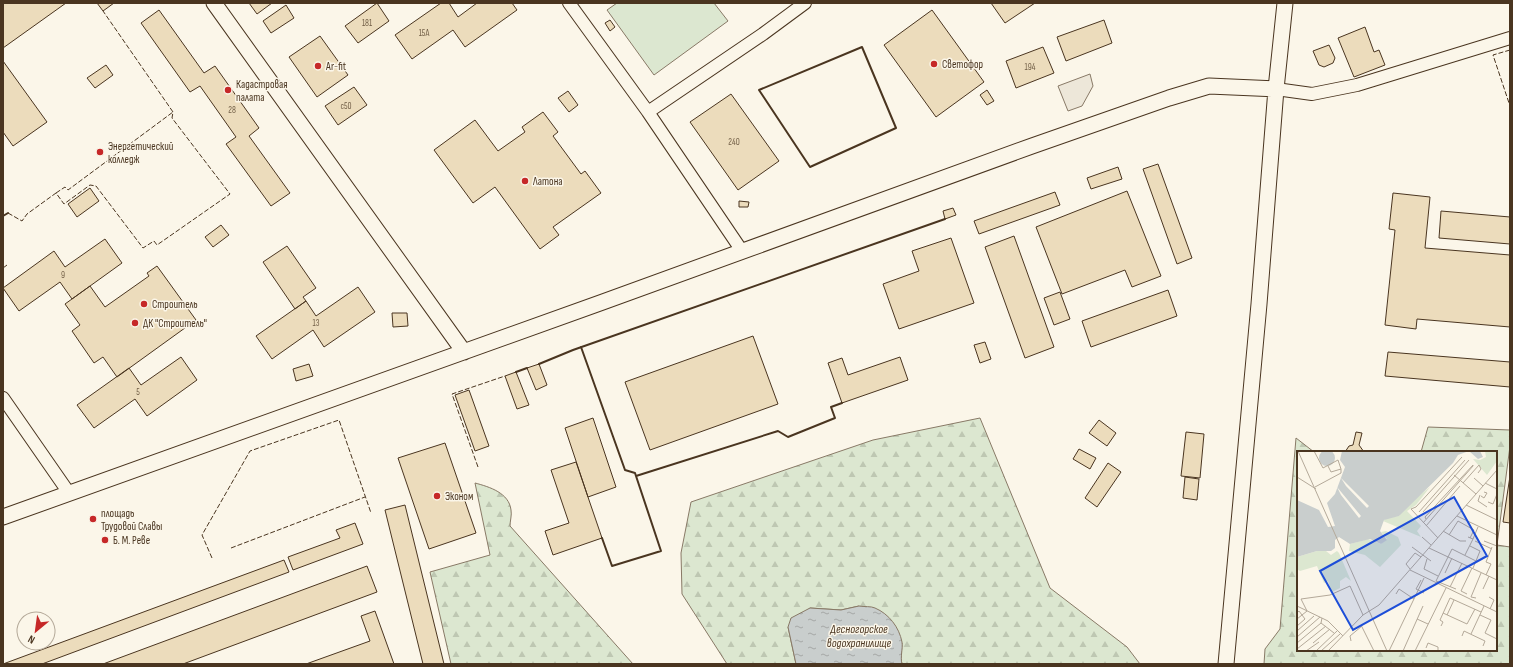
<svg xmlns="http://www.w3.org/2000/svg" width="1513" height="667" viewBox="0 0 1513 667" font-family="'Sofia Sans Condensed',sans-serif">
	<defs>
		<pattern id="forest-firs" width="22" height="20" patternUnits="userSpaceOnUse"><rect width="22" height="20" fill="#dce7d0"/><path d="M5 1l3.5 6h-7zM16 11l3.5 6h-7z" fill="#bec7b2"/></pattern>
		<pattern id="water-ripples" width="26" height="14" patternUnits="userSpaceOnUse"><rect width="26" height="14" fill="#c9cecd"/><path d="M2 4q2-2 4 0t4 0M15 11q2-2 4 0t4 0" fill="none" stroke="#a5a8a6"/></pattern>
	</defs>
	<rect width="100%" height="100%" fill="#fbf6e9"/>
	<path fill="url(#forest-firs)" stroke="#887966" d="M980,418l70,170 77,59 13,17h-238l-1,-5 1,-16 -43,-37 -18,4 -31,-2 -22,19 8,37h-69l-45,-70 -1,-41 10,-51 182,-62z
		M1428,427l82,3v16l-13,99 13,2v117h-246l1,-15 15,-20 16,-191 18,14h-16v198h198v-198h-75z
		M475,483c15,4 34,10 36,27 1,5 -1,11 -1,16l123,138h-182l-21,-92 60,-17z"/>
	<path fill="#dce7d0" stroke="#887966" d="M617,3h97l14,18 -74,54 -47,-65z"/>
	<path fill="#ede7d9" stroke="#887966" d="M1090,74l3,12 -11,20 -14,5 -10,-25z"/>
	<path fill="url(#water-ripples)" stroke="#887966" d="M859,606c5,1 12,0 16,2 14,6 24,19 27,34 1,7 -2,15 0,22h-106l-8,-37 3,-9 19,-10 31,2z"/>
	<path fill="#ecdcbc" stroke="#4a3520" d="M3,3h63l-63,45z
		M97,3h17l-11,8z
		M249,3h23l-15,11z
		M377,3l12,18 -31,22 -13,-17z
		M441,3h8l9,14 19,-14h35l5,7 -52,37 -12,-17 -41,29 -17,-24z
		M991,3h44l-30,20z
		M286,5l8,13 -23,15 -8,-12z
		M159,10l45,63 11,-7 44,62 -10,8 41,57 -19,13 -45,-62 10,-7 -36,-51 -10,6 -49,-69z
		M932,10l52,72 -48,35 -52,-72z
		M610,20l5,7 -5,4 -5,-8z
		M1104,20l8,23 -46,18 -9,-24z
		M1365,27l9,25 5,-2 6,15 -31,12 -16,-39z
		M320,36l28,39 -31,22 -28,-40z
		M1329,45l6,13 -2,5 -9,4 -5,-2 -6,-14z
		M1043,47l11,26 -38,15 -10,-27z
		M3,61l44,61 -34,24 -10,-14z
		M106,65l7,10 -18,13 -8,-10z
		M354,87l13,18 -29,20 -13,-19z
		M987,90l7,11 -7,4 -7,-10z
		M568,91l10,14 -9,7 -11,-14z
		M731,94l48,67 -41,29 -48,-68z
		M543,112l15,20 -5,4 28,38 4,-3 16,22 -48,34 6,8 -19,14 -45,-62 -22,16 -39,-53 41,-30 23,31 27,-19 -3,-5z
		M1158,164l34,94 -15,6 -34,-95z
		M1118,167l4,12 -31,10 -4,-11z
		M90,188l9,13 -22,16 -9,-13z
		M1127,191l34,85 -29,11 -7,-17 -63,24 -26,-67z
		M1055,192l5,13 -81,29 -5,-13z
		M1393,193l37,4 -5,51 85,7v72l-93,-8 -1,10 -31,-4 10,-95 -6,-1z
		M739,201l10,1 -1,5h-9z
		M953,208l3,7 -11,4 -2,-8z
		M1441,211l69,6v27l-71,-6z
		M221,225l8,10 -16,12 -8,-10z
		M1014,236l40,111 -29,11 -40,-111z
		M951,238l23,65 -75,26 -16,-45 36,-13 -7,-20z
		M105,239l17,24 -50,36 -12,-17 -41,29 -16,-23 51,-37 11,16z
		M287,246l29,42 -13,9 3,4 -11,8 -32,-47z
		M157,266l39,54 -79,57 -14,-20 -9,6 -22,-32 8,-6 -15,-21 25,-18 15,21 44,-31 -2,-3z
		M358,287l17,25 -51,35 -11,-17 -41,29 -16,-23 50,-35 10,15z
		M1168,290l9,26 -86,31 -9,-26z
		M1060,292l10,27 -16,6 -10,-27z
		M392,313h15l1,13 -15,1z
		M753,336l25,68 -128,46 -25,-68z
		M985,342l6,17 -11,4 -6,-18z
		M1388,352l122,10v25l-125,-11z
		M181,357l16,23 -50,36 -12,-17 -41,29 -17,-23 52,-37 12,17z
		M900,357l8,23 -66,23 -14,-40 14,-5 6,17z
		M309,364l4,12 -17,5 -3,-12z
		M539,364l8,21 -11,5 -9,-22z
		M516,372l13,33 -12,4 -12,-33z
		M469,390l20,56 -14,5 -20,-56z
		M593,418l23,69 -28,10 -23,-69z
		M1099,420l17,13 -9,13 -18,-13z
		M1186,432l18,2 -4,44 -19,-2z
		M1356,432l6,1 -3,12 5,7h-19l4,-6 4,-1z
		M445,443l31,90 -47,16 -31,-91z
		M1079,449l17,9 -6,11 -17,-10z
		M576,462l26,76 -49,17 -8,-24 24,-8 -18,-53z
		M1108,463l13,9 -24,35 -12,-9z
		M1510,476v47l-7,-1z
		M1185,477l14,2 -2,21 -14,-2z
		M405,505l39,159h-21l-38,-154z
		M355,523l8,21 -70,26 -5,-13 52,-19 -4,-8z
		M284,560l5,12 -247,92h-39z
		M367,566l10,26 -194,72h-80z
		M375,611l19,53h-88l64,-23 -9,-25z"/>
	<g fill="none" stroke-linecap="round" stroke-linejoin="round">
		<g stroke="#4a3520" stroke-width="14">
			<path id="minor" d="M569,3l79,109 94,139
				M1276,89l36,5 45,-9 153,-47
				M648,112l115,-78 42,-31
				M3,398l66,95"/>
		</g>
		<g stroke="#4a3520" stroke-width="17">
			<path id="tertiary" d="M214,3l250,349
				M3,517l597,-214 432,-157 137,-48 40,-12 67,3
				M1226,664l33,-360 17,-215 9,-86"/>
		</g>
		<use href="#minor" stroke="#fbf6e9" stroke-width="12"/>
		<use href="#tertiary" stroke="#fbf6e9" stroke-width="15"/>
		<path stroke="#4a3520" stroke-width="1" stroke-dasharray="5 2" stroke-linecap="butt" d="M1510,50l-17,5 17,51
			M56,193l9,-6 3,3 105,-78
			M8,213l14,8 5,-7 29,-21 8,11 26,-19 6,1 47,62 11,-7 3,4 73,-51 -58,-76 1,-6 -70,-101
			M3,268l4,-3
			M478,467l-26,-73 53,-18
			M231,548l134,-51
			M212,558l-10,-23 48,-84 89,-31 32,93"/>
		<path stroke="#4a3520" stroke-width="2" d="M862,47l34,81 -86,39 -51,-77z
			M3,216l5,-3
			M581,347l44,123 10,3 1,3 142,-45 10,6 47,-19 -4,-11 11,-4
			M539,364l34,-14 372,-131
			M516,372l11,-4
			M602,538l10,28 49,-15 -25,-75"/>
	</g>
	<g fill="#c62828" stroke="#fbf6e9" stroke-width="1.5">
		<circle cx="934" cy="64" r="4"/>
		<circle cx="318" cy="66" r="4"/>
		<circle cx="228" cy="90" r="4"/>
		<circle cx="100" cy="152" r="4"/>
		<circle cx="525" cy="181" r="4"/>
		<circle cx="144" cy="304" r="4"/>
		<circle cx="135" cy="323" r="4"/>
		<circle cx="437" cy="496" r="4"/>
		<circle cx="93" cy="519" r="4"/>
		<circle cx="105" cy="540" r="4"/>
	</g>
	<g text-anchor="middle" dominant-baseline="central" stroke-width="3" stroke-linejoin="round" paint-order="stroke">
		<g font-size="9" fill="#725f47">
			<text x="367" y="23">181</text>
			<text x="424" y="33">15А</text>
			<text x="1030" y="67">194</text>
			<text x="346" y="106">с50</text>
			<text x="232" y="110">28</text>
			<text x="734" y="142">240</text>
			<text x="63" y="275">9</text>
			<text x="316" y="323">13</text>
			<text x="138" y="392">5</text>
		</g>
		<g font-size="11" fill="#4a3520" stroke="#fbf6e9" text-anchor="start">
			<text x="942" y="64">Светофор</text>
			<text x="326" y="66">Ar-fit</text>
			<text x="236" y="84">Кадастровая<tspan x="236" dy="13">палата</tspan></text>
			<text x="108" y="146">Энергетический<tspan x="108" dy="13">колледж</tspan></text>
			<text x="533" y="181">Латона</text>
			<text x="152" y="304">Строитель</text>
			<text x="143" y="323">ДК "Строитель"</text>
			<text x="445" y="496">Эконом</text>
			<text x="101" y="513">площадь<tspan x="101" dy="13">Трудовой Славы</tspan></text>
			<text x="113" y="540">Б. М. Реве</text>
		</g>
		<g font-size="12" font-style="italic" fill="#4a3520" stroke="#fbf6e9">
			<text x="859" y="629">Десногорское<tspan x="859" dy="14">водохранилище</tspan></text>
		</g>
	</g>
	<g transform="translate(1297 451)">
		<rect width="200" height="200" fill="#fbf6e9"/>
		<path d="M188,0h12v10l-10,14 -14,-16 7,1 6,-3zM133,36l-14,18 -9,6 14,15 -4,5 4,6 -38,-16 5,-4 11,-1 8,-11zM89,80l12,6 3,8 -21,22 -15,-12 -16,-4 1,-7 18,-5 13,5 6,-5 -6,-7zM20,100h9l5,4 6,-4 2,2 12,28 -5,-4 -6,4v7l-8,4 -4,-11 -4,2 -7,-17 -17,5 -3,-2v-12z" fill="#dce7d0"/>
		<path d="M22 7a8 8 0 1 1 16 0a8 8 0 1 1-16 0ZM45,0h138l3,6 -5,2 -9,-8 -11,4 -5,8 -54,53 -15,4 -4,11 7,9 -6,4 -11,-5 -20,5 -11,-7 -4,3v8l-4,3h-14l-20,6v-57l22,10 9,17 7,-1 -8,-23 8,-9 10,-27 -5,-7z" fill="#c9cecd"/>
		<path d="M44,27l28,28 -2,2 -21,-22zM40,36l24,29 -2,2 -18,-23z" fill="#fbf6e9"/>
		<path fill="none" stroke="#b4a999" stroke-width="1" d="M1,0l89,200M17,0l9,17 15,-8 3,9 -10,3 -3,-6M157,24l22,19M0,26l19,12M177,27l9,8M166,32l16,-18 2,4 -3,4M188,32l12,6M18,36l26,-14v-4M183,44l-2,6 9,6M184,45l3,2 3,-5 -3,-1M191,51l5,2 4,-10M169,54l31,15M122,61l46,-52M126,61l46,-52M160,65l40,19M126,72l50,-57v-1l-48,52 1,2M129,75l34,-40M146,80l17,10h6M152,84l9,-14 16,9 -4,8M125,86l9,8M171,86l5,2 5,-12M141,87l-27,-29 5,-2 46,-50M178,90l17,8M187,90l13,5M173,95l10,5 -4,10M115,96l19,14M132,97l68,32M168,104l8,-16M130,108l-3,10 14,7M113,118l-4,-5 9,-11 6,4M113,119l87,42M148,122l7,-15M189,124l5,-11 -5,-2 6,-15M124,129l-5,9 8,4M153,136l12,-24M159,138l-20,-8 16,-32 24,12 -3,7M186,138l6,-13M99,143l3,-5 15,10M170,143l-6,-3 11,-23M192,146l5,3 -4,9M179,147l-5,-1 10,-24M0,155l31,15 15,15M0,162l2,-2 6,8 -8,7M146,162l24,11 8,-15M150,164l7,-15M183,164l11,5 -6,13 12,6M0,168l10,-8 -6,-12 29,-4 20,-9 13,29M120,168l11,5M24,172l13,10M64,174l13,26M144,175l2,-4 -3,-2 10,-22 31,14M0,180l17,-15M174,183l13,-28M165,185l2,-5 21,10 -2,5M0,186l23,-20M54,190l-1,-5 12,-10M0,192l24,-20 1,-5M16,192l17,-14M129,197l2,-5 10,4v4M0,198l29,-23M9,200l13,-9M19,200l21,-20M24,200l19,-17M31,200l35,-36 16,-10 118,-135M92,200l35,-73M106,200l20,-45M118,200l31,-63"/>
		<path fill="#1d4ed8" fill-opacity="0.15" stroke="#1d4ed8" stroke-width="2" d="M157,46l33,59 -134,74 -33,-59z"/>
		<rect width="200" height="200" fill="none" stroke="#4a3520" stroke-width="2"/>
	</g>
	<rect width="1513" height="667" fill="none" stroke="#4a3520" stroke-width="8"/>
	<g transform="translate(36 631) rotate(209)"><circle r="19" fill="#fbf6e9" stroke="#b4a999"/>
	<path d="M0-3L7 15L0 10L-7 15Z" fill="#c62828"/>
	<text y="-6" font-size="11" font-weight="bold" text-anchor="middle" fill="#4a3520">N</text>
	</g>
</svg>
